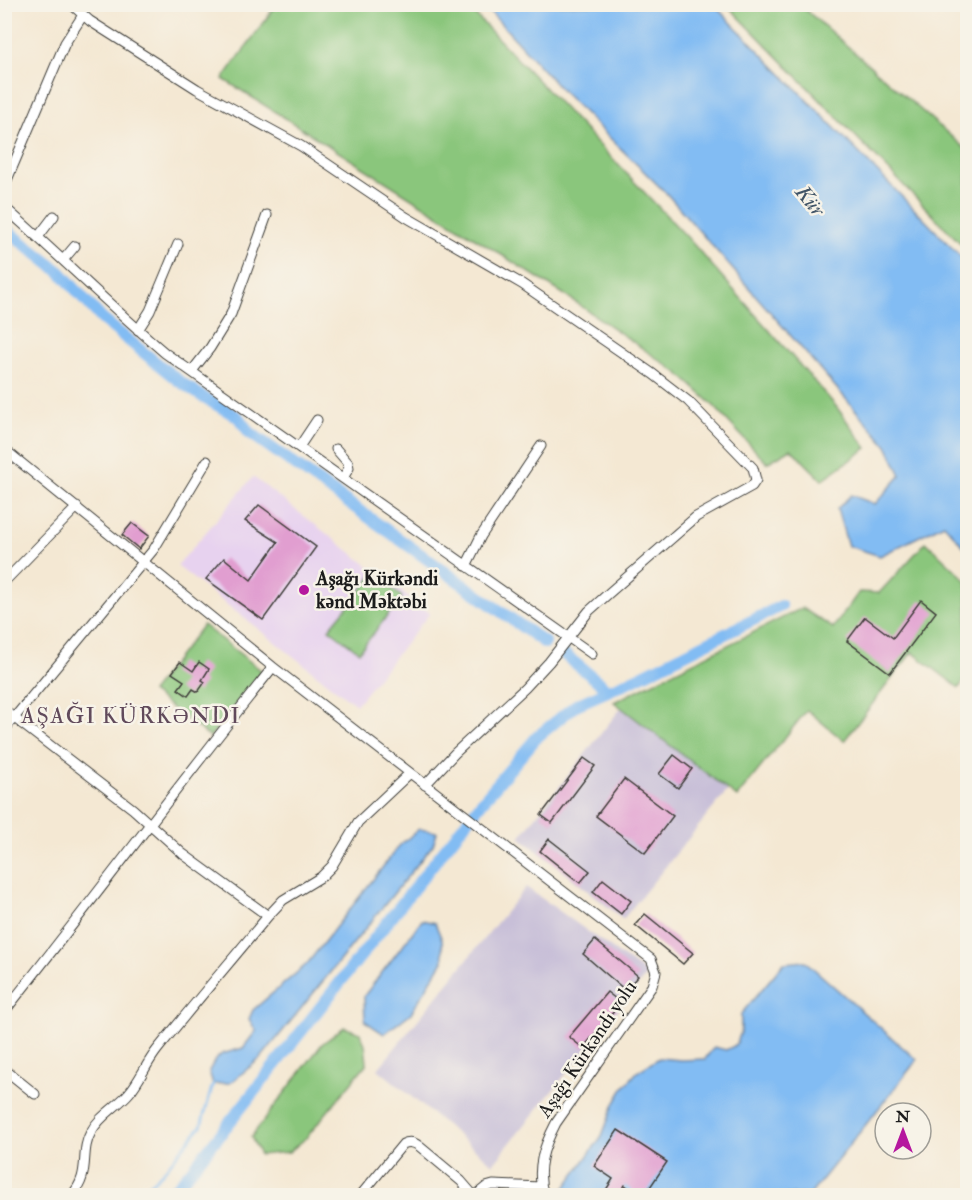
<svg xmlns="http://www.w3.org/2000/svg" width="972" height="1200" viewBox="0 0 972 1200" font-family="'IM FELL Double Pica',serif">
	<rect width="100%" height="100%" fill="#f7f3e8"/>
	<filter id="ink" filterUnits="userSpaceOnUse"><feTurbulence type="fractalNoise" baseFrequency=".0167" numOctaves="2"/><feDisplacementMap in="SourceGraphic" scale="12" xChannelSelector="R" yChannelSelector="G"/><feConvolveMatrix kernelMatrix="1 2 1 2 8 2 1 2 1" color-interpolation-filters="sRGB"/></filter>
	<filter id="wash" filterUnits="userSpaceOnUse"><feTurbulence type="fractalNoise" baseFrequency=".008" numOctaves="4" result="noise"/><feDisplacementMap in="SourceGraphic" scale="24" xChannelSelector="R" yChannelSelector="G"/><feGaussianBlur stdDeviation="1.35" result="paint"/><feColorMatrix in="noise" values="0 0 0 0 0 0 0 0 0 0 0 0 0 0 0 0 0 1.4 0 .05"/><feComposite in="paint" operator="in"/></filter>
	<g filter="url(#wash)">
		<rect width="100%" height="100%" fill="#f4e8d3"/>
		<path fill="#e7d2ef" d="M253,477l177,136 -74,92 -179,-139z"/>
		<path fill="#c8bfd8" d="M621,708l107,82 -105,129 -103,-82z
			M526,887l121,87 -154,190 -115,-95z"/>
		<path fill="#8ac67c" stroke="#53714c" stroke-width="1.5" d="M276,5h190l221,232 148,168 32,43 -45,32 -31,-31 -24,14 -56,-60 -33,-30 -113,-78 -342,-216z
			M727,5h73l167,145v100z
			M926,542l41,39v95l-8,12 -47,-36 -68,89 -37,-31 -70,87 -123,-95 188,-94 31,20 26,-36 20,1z
			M374,574l28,23 -43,55 -30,-23z
			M203,625l59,46 -52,66 -59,-45z
			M344,1027l16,6 5,11 2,19 -61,75 -17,14 -29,3 -9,-18 71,-93z"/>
		<path fill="#82bcf3" stroke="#4f6c88" stroke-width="1.5" d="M484,5h230l253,258v287l-23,-26 -64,32 -32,-10 -11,-37 14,-14 24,9 26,-29 -14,-29 -220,-252 -103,-101z
			M419,829l18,3 -4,13 -172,213 -31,25 -17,1 -4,-13 6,-11 7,-6 21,-6 13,-17 -7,-12 4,-9 54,-46 93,-119z
			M422,920l13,3 7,17 1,21 -32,52 -27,21 -19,-13 -1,-25z
			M805,961l112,99 -107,135 -245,1 -3,-4 40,-56 12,-32 10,-17 13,-15 22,-14 22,2 24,-1 9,-12 12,3 10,-5 5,-13v-18l43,-51z"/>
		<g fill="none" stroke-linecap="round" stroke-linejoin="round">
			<path stroke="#82bcf3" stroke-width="3" d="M137,1196l25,-23 39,-47 12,-42"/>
			<path stroke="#82bcf3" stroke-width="12" d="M4,228l56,44 42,47 77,62 24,16 35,20 11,15 296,211
				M565,655l35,28 7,8
				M167,1196l16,-16 36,-44 263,-334 55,-65 39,-32 61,-27 144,-72"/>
		</g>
		<g id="blocks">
			<path fill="#e19ed0" d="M259,505l57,42 -53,73 -57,-41 18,-21 27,22 27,-38 -33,-21z
				M132,523l17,13 -10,13 -17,-14z
				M921,600l15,12 -46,61 -43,-32 18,-24 28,21z
				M180,662l13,9 6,-9 10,7 -7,11 3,2 -7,10 -5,-3 -5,7 -10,-7 6,-8 -12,-8z
				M674,755l18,14 -14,19 -19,-14z
				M584,758l11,8 -43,57 -11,-8z
				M624,779l49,37 -28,37 -49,-37z
				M549,839l41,32 -10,12 -40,-32z
				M603,879l28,22 -10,13 -28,-22z
				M645,914l48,39 -10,11 -48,-39z
				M595,940l43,36 -13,14 -42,-36z
				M607,992l14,11 -38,45 -14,-11z
				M618,1130l49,32 -23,34h-4l-15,-11 -7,11h-16l11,-17 -19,-13z"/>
		</g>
	</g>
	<g filter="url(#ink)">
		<use href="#blocks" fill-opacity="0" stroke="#3c3b37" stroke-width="1.5"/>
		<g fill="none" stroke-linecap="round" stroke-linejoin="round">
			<g stroke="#3c3b37" stroke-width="11">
				<path id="minor" d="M71,4l19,17 107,68 104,57 105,71 116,67 131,90 35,27 65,67 3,12 -4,6 -56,31 -87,76 -20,18 -40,51 -24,26 -70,65 -30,32
					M4,187l61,-144 18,-28
					M4,207c55,48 106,99 161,146l427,301
					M38,237l16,-21
					M64,259l11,-13
					M138,330l12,-19 28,-67
					M192,371l18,-23 21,-34 36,-99
					M299,447l18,-27
					M4,449l269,218 378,292 5,13 -4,14 -96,137c-12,23 -21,46 -12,73
					M336,449l12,14 1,5 -6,10
					M466,566l15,-30 60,-90
					M4,582l73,-75
					M4,710l129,99 50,45 85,62
					M4,730l150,-181 53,-88
					M4,1012c91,-114 178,-232 269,-345
					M4,1069l31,25
					M71,1196c21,-22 8,-43 20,-64 8,-16 27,-26 38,-39 11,-13 17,-29 28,-43 36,-45 74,-89 111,-134l15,-16 38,-23 11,-11 26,-44 52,-49
					M360,1196l43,-52c6,-3 11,-2 16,2l42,35 13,15
					M475,1196l11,-9 7,-2 48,2"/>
			</g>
			<use href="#minor" stroke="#fff" stroke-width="9"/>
		</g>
	</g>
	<circle fill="#b5179e" stroke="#f7f3e8" stroke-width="2" cx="304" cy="590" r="6"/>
	<g text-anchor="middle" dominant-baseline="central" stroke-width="5" stroke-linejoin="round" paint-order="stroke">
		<g font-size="20" font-weight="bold" fill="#1c1c1c" stroke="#f7f3e8" text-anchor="start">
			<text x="316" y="578">Aşağı Kürkəndi<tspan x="316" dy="23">kənd Məktəbi</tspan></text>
		</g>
		<g font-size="20" fill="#1c1c1c" stroke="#f7f3e8">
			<text transform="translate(587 1049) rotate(-56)">Aşağı Kürkəndi yolu</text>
		</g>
		<g font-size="21" font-style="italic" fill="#405467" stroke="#f7f3e8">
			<text transform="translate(810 201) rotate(50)">Kür</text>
		</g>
		<g font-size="22" letter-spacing="1.5" fill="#614a5b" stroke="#f7f3e8">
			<text x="131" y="716">AŞAĞI KÜRKƏNDI</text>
		</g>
	</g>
	<rect width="972" height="1200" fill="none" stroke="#f7f3e8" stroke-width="24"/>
	<g transform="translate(903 1131)"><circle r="28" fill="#f7f3e8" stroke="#9f9d96" stroke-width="1.5"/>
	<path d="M0-4.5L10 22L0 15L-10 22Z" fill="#b5179e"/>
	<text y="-9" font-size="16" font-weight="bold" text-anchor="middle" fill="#1c1c1c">N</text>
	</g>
</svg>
